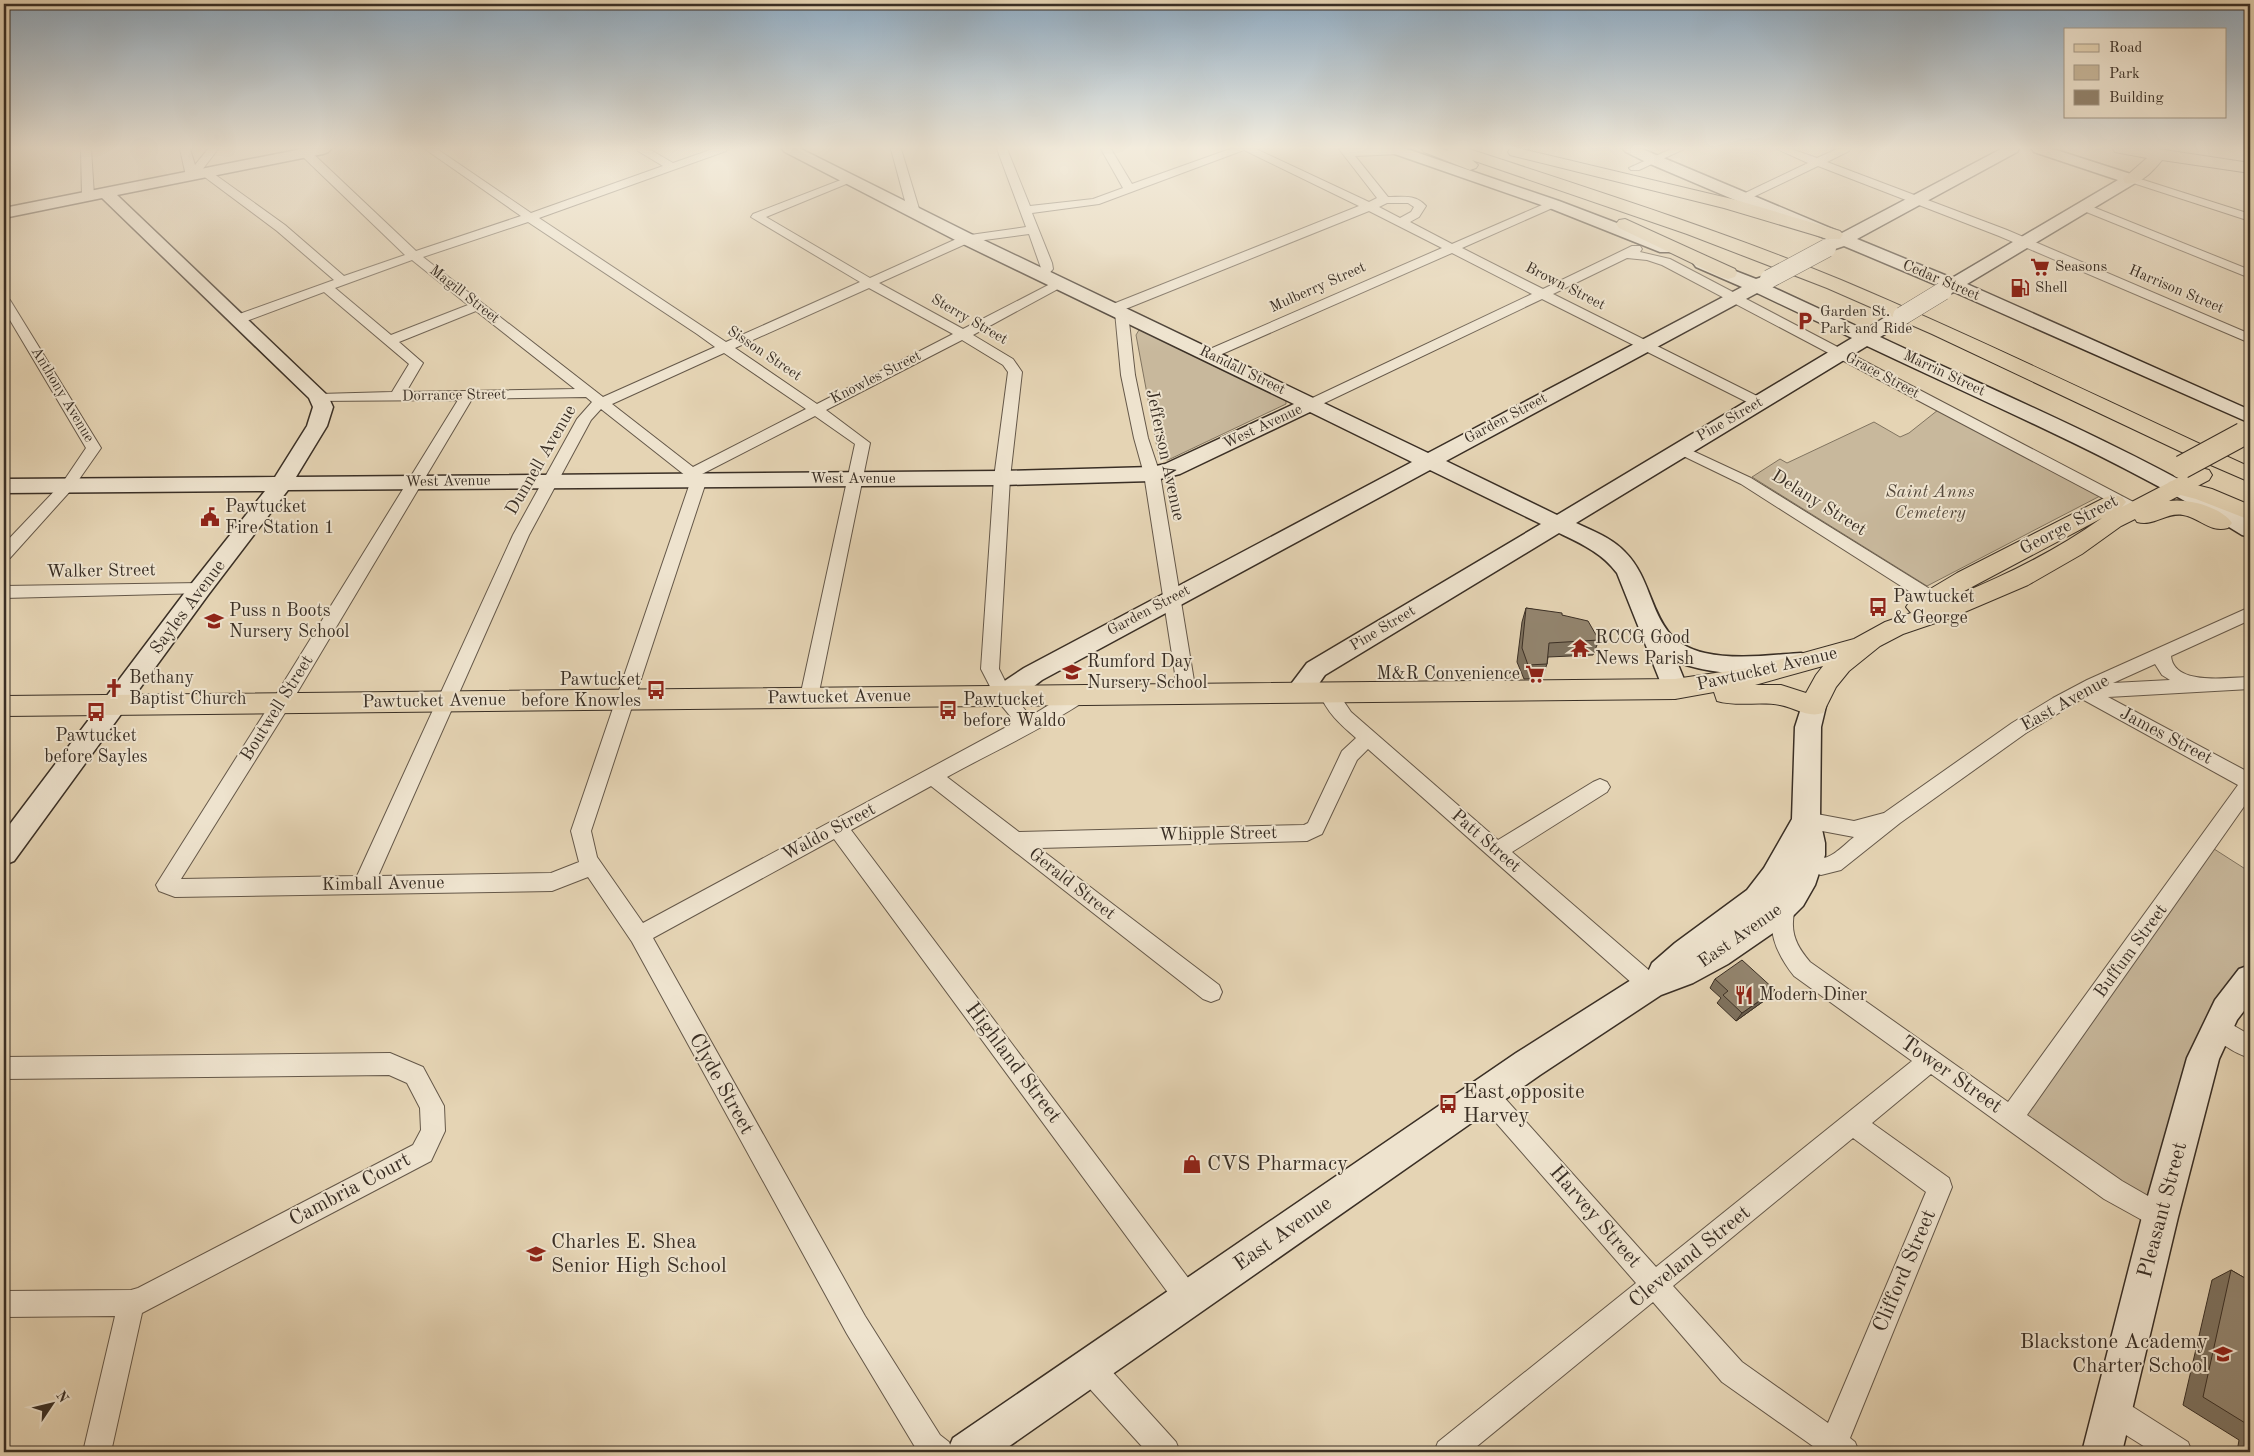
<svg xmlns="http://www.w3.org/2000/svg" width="2254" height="1456" viewBox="0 0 2254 1456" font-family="'Old Standard TT',serif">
	<rect width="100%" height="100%" fill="#e5d4b4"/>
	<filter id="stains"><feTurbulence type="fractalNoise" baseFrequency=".004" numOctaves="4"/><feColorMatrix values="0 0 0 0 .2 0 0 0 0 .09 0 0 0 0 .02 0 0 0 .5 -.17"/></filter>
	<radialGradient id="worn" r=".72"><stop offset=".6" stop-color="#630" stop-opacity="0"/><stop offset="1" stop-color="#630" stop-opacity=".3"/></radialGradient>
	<path fill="#c8b89c" stroke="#817460" d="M1146,329l140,70v5l-118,56 -9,-2 -23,-123 3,-5z
		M1938,410l162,86 -173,90 -175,-109 28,-18 7,4 87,-41 26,15 9,-4z
		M2211,847l39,25v118l-30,37 -58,198 -148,-110z"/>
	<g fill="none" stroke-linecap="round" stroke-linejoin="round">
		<g stroke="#655849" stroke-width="2">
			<path id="street" d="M81,149h10l3,47 -6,3 -6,-3z
				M180,149h10l5,16 13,-16h10l-22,29 -4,1 -6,-3z
				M298,149h10l108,102 105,-35 -96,-67h12l94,64 132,-47 -25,-15 -1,-2h12l24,14 40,-14h14l-1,2 -187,67 187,124 134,-60 -109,-65 2,-3 93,-36h8l2,2 -90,37 104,61 93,-42 63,-9 -29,-78h10l23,57 63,-7 30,-11 -22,-39h10l21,35 98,-35h26l113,53 8,-4 -38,-49h64l2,2 -5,3 -45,2 33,41c14,0 28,-3 38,9l-7,11 -9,5 42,22 97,-42h8l2,2 -2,2 -95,42 81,41 89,-43h8l2,3 -2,3 30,7 471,247 2,3 -2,3h-12l-467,-247 -15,-5 -20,-2 -74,36 212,106 2,3 -2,3h-10l-213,-107 -226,108h-10l-2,-3 2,-3 226,-107 -80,-41 -239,105h-10l-2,-3 2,-3 239,-104 -73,-37 -246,99 5,3 7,62 13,63 12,36 36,219 -3,5 -6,2 -6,-2 -3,-5 -34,-219 -10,-36 -13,-63 -6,-63h-7l-2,-3 2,-3 251,-100 -115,-56 -145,54 -67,9 20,50 1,6 -8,9h-8l-2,-3 6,-7 -12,-34 -59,8 -91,41 84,46 93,-48 5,-1 6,4 -94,51 40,24 9,13 -12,106 -11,191 11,22 20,25c15,-7 45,-31 58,-27l3,5 -3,5c-43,29 -94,52 -141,78l72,55 285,-7 4,-2 34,-72 14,-13c-15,-13 -30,-26 -37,-46l3,-5 6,-2 6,2 17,25 147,128 95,-58 7,-3 7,3 3,5 -3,5 -95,60 146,126 3,7 -3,7 -8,3 -8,-3 -274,-243 -11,11 -35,74 -15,7 -268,7 180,137 3,7 -3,7 -8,3 -8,-3 -272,-213 -80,44 347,461 4,9 -4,9 -9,4 -9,-4 -346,-470 -181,99 212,378 75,119 9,7 4,10h-35l-71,-118 -215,-392 -44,-65 -36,14 -377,6 -16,-6 -3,-6 118,-187 184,-298 -144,1 -2,-3 2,-3 5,-1 73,-2 17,-28 -85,-72 -83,31 -5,1 -7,-4 2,-3 103,-37 -57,-49 -75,-56 -2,-2 2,-2h8l75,54 59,51 61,-21 -105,-101zM1387,203h21l6,4 -3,5 -11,6 -21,-11zM528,222l169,112 18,13 -112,50 -180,-140zM412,260l56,45 -77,30 -56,-47zM869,288l84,46 -136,70 -82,-56zM476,311l99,78 -169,3 17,-29 -24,-21zM962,340l41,25 5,7 -14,106 -13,191 16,31 14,17 -1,8 -367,198 -46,-66 -6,-26 116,-352 -5,-5 113,-58 40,28 -55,253 3,5 6,2 6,-2 3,-5 52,-254 -44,-33zM724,353l82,56 -113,58 -81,-63zM586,397l6,5 -15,17 -64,116 -156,341 -176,3 107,-171 184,-309zM601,409l90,71 -120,351 8,31 -28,11 -173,3 151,-341 62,-115z
				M891,149h10l19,63 -2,2h-8l-2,-2z
				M1671,149h13l-45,21h-8l-2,-2z
				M1777,149h14l26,9 20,-9h13l-1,2 -22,11 180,68 243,104v9l-251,-107 -181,-70 -69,33h-8l-2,-2 2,-2 67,-32z
				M2131,176l119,38v7l-123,-40 -2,-2 2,-2z
				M2083,203l167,67v8l-171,-69 -2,-2z
				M4,296l6,4 91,148 -28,40 -63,70 -6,1v-15l59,-62 23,-34 -82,-138z
				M1680,445l71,33 187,116 2,4 -2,4 -6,2 -6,-2 -185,-118 -66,-32 -2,-3 2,-3z
				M200,583l6,2 2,4 -2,4 -202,5v-12z
				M2250,607v13l-79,36c3,31 60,21 79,21v12l-142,8 142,76v25l-223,317 95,66 47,27 4,9 -4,9 -9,4 -56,-31 -173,-125 -59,49 77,55 3,9 -102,251 5,4 4,10h-43l1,-3 -95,-67 -69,-80 -183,150h-36l4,-10 198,-159 -159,-182 -4,-8 4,-8 8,-3 8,3 163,182 256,-206 -118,-85c-18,-23 -30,-49 -16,-77l7,-3 7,3c5,8 1,14 1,23 -1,16 7,28 17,40l198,140 230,-317 -156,-86 -56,34 -126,90 -59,47 -20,5 -30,-10 -3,-6 3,-6c12,-4 18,5 30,5 11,1 25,-15 33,-21l-48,-9 -7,-2 -3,-6 3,-6 7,-2 48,9 30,-8 128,-90 41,-25 34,-18zM2155,664l7,11 8,5 -57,3zM1853,1138l73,54 -98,231 -86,-61 -69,-76z
				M2217,1016l33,19v23c-14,-4 -38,-18 -44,-32l3,-7z
				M390,1053l33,14 21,39 1,25 -14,30 -289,152 -31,139h-28l32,-136 -111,1v-26l127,-1 7,-2 275,-143 8,-15 -1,-22 -13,-25 -18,-8 -385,4v-22z
				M1089,1353l10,4 77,85 4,10h-33l-68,-75 -4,-10 4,-10z
				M2112,1396l10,4 66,42 4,10h-39l-51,-32 -4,-10 4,-10z"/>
		</g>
		<g stroke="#3a2f25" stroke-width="3">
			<path id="secondary" d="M302,149h29l-3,3 -5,2 -206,41 211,201 5,11 -6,19 -31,51 706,-6 150,-4 13,-3 129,-60 -333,-161 -176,-91 -3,-3h19l172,86 455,218 314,-166 -46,-20 -3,-4 3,-4 6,-1 54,21 12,-4 6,1 3,4 -7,6 95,44c13,-7 28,-22 44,-18l2,4 -2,4 -29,17c123,58 255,113 370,183v17l-8,-2c-118,-74 -249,-129 -375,-189l-291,177c17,8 36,15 49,29 34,34 22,88 80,101 31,7 65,2 96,0l9,3 3,6 -3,6c-11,4 -23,4 -34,4 -35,3 -66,2 -99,-10l11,27 -4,7 -9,2 -9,-2 -49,-123c-15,-20 -35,-29 -58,-40l-234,142c-11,15 -16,30 -36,24l-4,-7 22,-29 234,-139 -111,-54 -388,210c-15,11 -29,27 -48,22l-4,-7 4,-7 30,-20 388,-206 -102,-50 -130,62 -28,7 -150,4 -714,5 -80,105 -194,266 -10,4v-33l188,-249 73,-92 -261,2v-14l271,-2 32,-51 6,-19 -4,-9 -207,-200 -98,20v-10zM1757,293l95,45 -295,177 -111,-54z
				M1386,149h21l152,52 113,43 3,4 -3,4h-12l-113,-45 -158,-55z
				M1623,149h19l200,84 159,-84h18l-2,3 -160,87 95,39 166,-98 -84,-28 -2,-3h21l84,27 2,3 -2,3 -170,102 283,126v13l-296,-131 -11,4 -6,-1 -3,-4 5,-5 -95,-40 -12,4 -6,-1 -3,-4 6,-5 -181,-77 -22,-11z
				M1813,697l9,2 4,7 -5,21 -1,93 5,23v12l-10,30 -12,21 -8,8 -22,19 -45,31 -35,19 -32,12 -121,80 -539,377h-54l6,-14 563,-385 123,-78 9,-3 4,-9 23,-20 72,-53 17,-22 28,-49 3,-92 9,-28z
				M2250,965v38l-13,17 -18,39 -41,158 -56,235h-40l60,-235 45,-159 28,-58 24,-31z"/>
		</g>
		<g stroke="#3a2f25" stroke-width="2">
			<path id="primary" d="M2113,149h45l92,14v10l-88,-13c-9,11 -22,26 -37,23l-2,-4 24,-21 -32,-6z
				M2201,468l8,2 3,5 -3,5 -40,21c19,-3 52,6 63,22l-4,5c-18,5 -28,-10 -45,-13 -17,-3 -29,12 -46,7l-2,-3 -14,7 -39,28 -54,31 -75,32 -50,17 -23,12 -31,25 -13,16 -13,26c-16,5 -27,-5 -43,-8 -20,-4 -43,2 -63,-4l-3,-9 -39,7 -1671,17v-20l1671,-17 74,-11 105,-29 31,-17 26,-9 -5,-6 4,-6 47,-28 149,-76 8,-2 8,2 4,5 -4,5 71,-37zM2102,518c-47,33 -93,56 -147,78zM1823,666l-7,9 -10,18 -25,-8h-26z"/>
		</g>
		<g stroke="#3a2f25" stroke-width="2">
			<path id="highway" d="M1422,149h21l5,2 -1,-2h22c125,41 251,81 372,131 138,58 273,125 409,187v15l-60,-26 -258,-122 -105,-46 -140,-54 -215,-74 6,5 -2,3 -6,2 -46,-18z
				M1510,149h12l214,51 104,31 3,4 -3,4h-12l-104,-31 -214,-53 -2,-3z
				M1625,219l110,50 2,4 -2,4 -7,2 -7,-2 -102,-49 -3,-4 3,-4z
				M2177,480l35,9 38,16v15l-54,-21 -27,-7 -3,-5 3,-5z"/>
		</g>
		<use href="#street" fill="#eee3ce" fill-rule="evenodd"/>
		<use href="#secondary" fill="#eee3ce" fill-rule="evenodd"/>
		<use href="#primary" fill="#e5d4b4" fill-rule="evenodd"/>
		<use href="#highway" fill="#e5d4b4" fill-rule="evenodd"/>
		<g stroke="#3a2f25" stroke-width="19" stroke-linecap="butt">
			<path id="secondary-bridge" d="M1769,279l58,-31
				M1902,316l41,-25"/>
		</g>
		<g stroke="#3a2f25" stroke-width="25" stroke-linecap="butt">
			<path id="primary-bridge" d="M2182,467l61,-33"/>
		</g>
		<use href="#secondary-bridge" stroke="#eee3ce" stroke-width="18"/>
		<use href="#primary-bridge" stroke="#e5d4b4" stroke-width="23"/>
	</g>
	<path fill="#7e725f" stroke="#3a2f25" d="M1526,608l36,7 37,25 -6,15 -45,2 -1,7 -5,14 -18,1 -7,-17 5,-40z
		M1715,979l60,11 -7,8 -32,23 -19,-18 4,-5 -11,-10z
		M2231,1270l19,11v171h-13l2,-12 -56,-35 29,-125z"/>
	<path fill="#675d4e" stroke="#3a2f25" d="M1775,990l-7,8 -32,23 6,-8z"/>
	<path fill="#93856f" stroke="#3a2f25" d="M1526,608l36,5v2l26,6 11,19 -50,3 -2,21 -19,1 -6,-17z
		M1742,960l33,30 -33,23 -19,-18 5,-4 -13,-12z
		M2231,1270l19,11v145l-47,-29z"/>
	<linearGradient id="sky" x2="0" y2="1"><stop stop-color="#8faac0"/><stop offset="0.42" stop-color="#f3ecdd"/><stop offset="1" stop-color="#f3ecdd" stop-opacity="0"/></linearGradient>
	<rect width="2254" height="352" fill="url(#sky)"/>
	<defs>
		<g id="supermarket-bare" transform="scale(1.5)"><path d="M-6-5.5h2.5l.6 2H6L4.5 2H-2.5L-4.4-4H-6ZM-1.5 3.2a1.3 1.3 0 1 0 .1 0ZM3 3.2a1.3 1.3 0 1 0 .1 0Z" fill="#8f2418" stroke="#eee3ce" stroke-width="2.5" paint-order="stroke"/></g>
		<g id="fuel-bare" transform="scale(1.5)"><path d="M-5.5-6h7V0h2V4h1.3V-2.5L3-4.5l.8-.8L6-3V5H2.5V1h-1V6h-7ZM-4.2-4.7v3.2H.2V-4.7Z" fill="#8f2418" stroke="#eee3ce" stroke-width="2.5" paint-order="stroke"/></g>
		<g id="parking-bare" transform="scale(1.5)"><path d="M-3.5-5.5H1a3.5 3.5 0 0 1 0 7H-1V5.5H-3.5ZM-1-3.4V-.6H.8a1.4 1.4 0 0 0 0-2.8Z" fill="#8f2418" stroke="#eee3ce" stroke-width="2.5" paint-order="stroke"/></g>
		<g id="civic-bare" transform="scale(1.5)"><path d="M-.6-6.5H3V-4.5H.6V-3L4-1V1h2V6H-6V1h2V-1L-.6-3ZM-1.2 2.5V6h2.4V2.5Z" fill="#8f2418" stroke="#eee3ce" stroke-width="2.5" paint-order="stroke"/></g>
		<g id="bus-bare" transform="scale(1.5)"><path d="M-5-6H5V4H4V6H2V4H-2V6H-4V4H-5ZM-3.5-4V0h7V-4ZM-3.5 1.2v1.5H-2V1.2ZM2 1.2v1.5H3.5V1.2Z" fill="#8f2418" stroke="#eee3ce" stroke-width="2.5" paint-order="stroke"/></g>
		<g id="school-bare" transform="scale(1.5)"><path d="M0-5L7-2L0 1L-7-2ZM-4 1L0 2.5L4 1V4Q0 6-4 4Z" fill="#8f2418" stroke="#eee3ce" stroke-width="2.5" paint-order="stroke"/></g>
		<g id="temple-bare" transform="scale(1.5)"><path d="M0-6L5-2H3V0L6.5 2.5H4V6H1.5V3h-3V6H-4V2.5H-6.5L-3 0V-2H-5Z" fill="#8f2418" stroke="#eee3ce" stroke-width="2.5" paint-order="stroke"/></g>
		<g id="church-bare" transform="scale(1.5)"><path d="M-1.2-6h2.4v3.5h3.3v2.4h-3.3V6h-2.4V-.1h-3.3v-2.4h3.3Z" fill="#8f2418" stroke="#eee3ce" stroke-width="2.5" paint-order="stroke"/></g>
		<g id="restaurant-bare" transform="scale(1.5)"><path d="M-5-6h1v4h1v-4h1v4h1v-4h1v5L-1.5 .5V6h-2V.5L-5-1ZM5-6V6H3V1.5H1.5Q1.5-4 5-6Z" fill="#8f2418" stroke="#eee3ce" stroke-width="2.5" paint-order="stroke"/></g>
		<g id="shop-bare" transform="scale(1.5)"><path d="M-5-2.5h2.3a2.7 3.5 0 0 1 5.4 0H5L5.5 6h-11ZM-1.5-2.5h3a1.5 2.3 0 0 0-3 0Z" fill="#8f2418" stroke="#eee3ce" stroke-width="2.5" paint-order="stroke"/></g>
	</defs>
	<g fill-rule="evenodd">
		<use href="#supermarket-bare" x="2040" y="267"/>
		<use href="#fuel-bare" x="2020" y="288"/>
		<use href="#parking-bare" x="1805" y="321"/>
		<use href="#civic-bare" x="210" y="517"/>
		<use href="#bus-bare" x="1878" y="607"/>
		<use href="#school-bare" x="214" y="621"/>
		<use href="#temple-bare" x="1580" y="648"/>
		<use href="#school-bare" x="1072" y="672"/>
		<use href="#supermarket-bare" x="1535" y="674"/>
		<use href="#church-bare" x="114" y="688"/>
		<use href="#bus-bare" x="656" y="690"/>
		<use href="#bus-bare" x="948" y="710"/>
		<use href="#bus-bare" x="96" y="712"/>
		<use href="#restaurant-bare" x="1744" y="995"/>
		<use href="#bus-bare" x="1448" y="1104"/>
		<use href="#shop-bare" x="1192" y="1164"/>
		<use href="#school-bare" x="536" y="1254"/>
		<use href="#school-bare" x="2223" y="1354"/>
	</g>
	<g text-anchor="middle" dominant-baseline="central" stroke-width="4" stroke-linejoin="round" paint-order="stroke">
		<g font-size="15" fill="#3a2f25" stroke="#eee3ce" text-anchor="start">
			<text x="2055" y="267">Seasons</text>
			<text x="2035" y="288">Shell</text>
			<text x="1820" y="312">Garden St.<tspan x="1820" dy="17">Park and Ride</tspan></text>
		</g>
		<g font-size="15" fill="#3a2f25" stroke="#eee3ce">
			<text transform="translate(1941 281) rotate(23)">Cedar Street</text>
			<text transform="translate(1565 287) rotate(27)">Brown Street</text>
			<text transform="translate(1318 288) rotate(-24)">Mulberry Street</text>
			<text transform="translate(2176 290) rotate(23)">Harrison Street</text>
			<text transform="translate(464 295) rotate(38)">Magill Street</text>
			<text transform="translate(969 320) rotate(30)">Sterry Street</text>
			<text transform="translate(764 354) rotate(34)">Sisson Street</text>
			<text transform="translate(1242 371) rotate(26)">Randall Street</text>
			<text transform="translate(1944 374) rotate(25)">Marrin Street</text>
			<text transform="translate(1882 376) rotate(28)">Grace Street</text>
			<text transform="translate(876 378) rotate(-27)">Knowles Street</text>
			<text transform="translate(62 395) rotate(59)">Anthony Avenue</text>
			<text transform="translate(454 396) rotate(-1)">Dorrance Street</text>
			<text transform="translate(1506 419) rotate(-28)">Garden Street</text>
			<text transform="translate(1730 420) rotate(-30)">Pine Street</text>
			<text transform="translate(1263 427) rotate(-25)">West Avenue</text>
			<text x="853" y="479">West Avenue</text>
			<text transform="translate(448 482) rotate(-1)">West Avenue</text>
			<text transform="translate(1149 611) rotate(-28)">Garden Street</text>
			<text transform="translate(1383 629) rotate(-31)">Pine Street</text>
		</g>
		<g font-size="18" fill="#3a2f25" stroke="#eee3ce">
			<text transform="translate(1165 455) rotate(78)">Jefferson Avenue</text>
			<text transform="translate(541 460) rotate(-60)">Dunnell Avenue</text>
			<text transform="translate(1819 503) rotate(32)">Delany Street</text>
			<text transform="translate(2069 525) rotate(-28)">George Street</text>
			<text transform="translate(101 571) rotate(-1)">Walker Street</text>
			<text transform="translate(188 607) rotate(-53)">Sayles Avenue</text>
			<text transform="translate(1767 669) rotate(-13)">Pawtucket Avenue</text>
			<text transform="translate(839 697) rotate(-1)">Pawtucket Avenue</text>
			<text transform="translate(434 701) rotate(-1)">Pawtucket Avenue</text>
			<text transform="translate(2065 703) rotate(-29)">East Avenue</text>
			<text transform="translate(277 708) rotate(-58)">Boutwell Street</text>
			<text transform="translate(2166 736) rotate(28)">James Street</text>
			<text transform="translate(829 832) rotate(-28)">Waldo Street</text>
			<text transform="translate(1218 834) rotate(-1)">Whipple Street</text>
			<text transform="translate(1486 841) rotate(41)">Patt Street</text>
			<text transform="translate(383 884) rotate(-1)">Kimball Avenue</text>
			<text transform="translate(1072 884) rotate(38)">Gerald Street</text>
			<text transform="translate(1740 936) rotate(-35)">East Avenue</text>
			<text transform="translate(2131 951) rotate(-54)">Buffum Street</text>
		</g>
		<g font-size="18" font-style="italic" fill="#564a3d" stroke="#eee3ce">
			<text x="1930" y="492">Saint Anns<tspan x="1930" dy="21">Cemetery</tspan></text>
		</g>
		<g font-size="18" fill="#3a2f25" stroke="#eee3ce" text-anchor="start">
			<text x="225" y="507">Pawtucket<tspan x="225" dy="21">Fire Station 1</tspan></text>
			<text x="1893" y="597">Pawtucket<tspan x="1893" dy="21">&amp; George</tspan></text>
			<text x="229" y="611">Puss n Boots<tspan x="229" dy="21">Nursery School</tspan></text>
			<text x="1595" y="638">RCCG Good<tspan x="1595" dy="21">News Parish</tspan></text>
			<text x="1087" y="662">Rumford Day<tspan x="1087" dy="21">Nursery School</tspan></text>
			<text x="1520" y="674" text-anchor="end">M&amp;R Convenience</text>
			<text x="129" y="678">Bethany<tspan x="129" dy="21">Baptist Church</tspan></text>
			<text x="641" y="680" text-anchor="end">Pawtucket<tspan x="641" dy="21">before Knowles</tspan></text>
			<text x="963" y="700">Pawtucket<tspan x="963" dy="21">before Waldo</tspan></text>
			<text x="96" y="736" text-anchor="middle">Pawtucket<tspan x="96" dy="21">before Sayles</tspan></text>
			<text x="1759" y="995">Modern Diner</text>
		</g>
		<g font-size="21" fill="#3a2f25" stroke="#eee3ce">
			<text transform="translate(1013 1063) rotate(53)">Highland Street</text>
			<text transform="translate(1951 1075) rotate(35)">Tower Street</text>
			<text transform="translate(721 1084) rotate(61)">Clyde Street</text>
			<text transform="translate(350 1190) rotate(-28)">Cambria Court</text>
			<text transform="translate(2163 1210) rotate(-75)">Pleasant Street</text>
			<text transform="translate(1595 1217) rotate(49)">Harvey Street</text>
			<text transform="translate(1283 1234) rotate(-35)">East Avenue</text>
			<text transform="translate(1690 1257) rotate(-39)">Cleveland Street</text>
			<text transform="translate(1905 1271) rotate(-67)">Clifford Street</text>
		</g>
		<g font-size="21" fill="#3a2f25" stroke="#eee3ce" text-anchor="start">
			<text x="1463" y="1092">East opposite<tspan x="1463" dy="24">Harvey</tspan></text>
			<text x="1207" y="1164">CVS Pharmacy</text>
			<text x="551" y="1242">Charles E. Shea<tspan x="551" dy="24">Senior High School</tspan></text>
			<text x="2208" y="1342" text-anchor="end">Blackstone Academy<tspan x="2208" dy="24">Charter School</tspan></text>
		</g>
	</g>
	<rect width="2254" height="1456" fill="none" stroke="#e5d4b4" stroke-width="20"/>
	<rect x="5" y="5" width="2244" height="1446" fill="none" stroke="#3a2f25" stroke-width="2.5"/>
	<rect x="10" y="10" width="2234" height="1436" fill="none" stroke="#3a2f25"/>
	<rect x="2064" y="28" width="162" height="90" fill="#eee3ce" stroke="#a69b8a"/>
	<rect x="2074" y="44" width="25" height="8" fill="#e5d4b4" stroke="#a69b8a"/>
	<text x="2109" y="52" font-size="15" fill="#3a2f25">Road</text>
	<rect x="2074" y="65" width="25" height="15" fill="#c8b89c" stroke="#a69b8a"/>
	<text x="2109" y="78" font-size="15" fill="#3a2f25">Park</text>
	<rect x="2074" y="90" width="25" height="15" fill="#93856f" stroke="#a69b8a"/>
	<text x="2109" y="102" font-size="15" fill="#3a2f25">Building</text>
	<g transform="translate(52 1404) rotate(55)" stroke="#eee3ce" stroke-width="4" paint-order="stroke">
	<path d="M0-4L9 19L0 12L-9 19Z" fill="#3a2f25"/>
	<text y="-8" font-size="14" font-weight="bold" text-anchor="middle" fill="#3a2f25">N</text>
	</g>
	<rect width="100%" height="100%" filter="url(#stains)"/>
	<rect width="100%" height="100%" fill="url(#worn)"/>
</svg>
